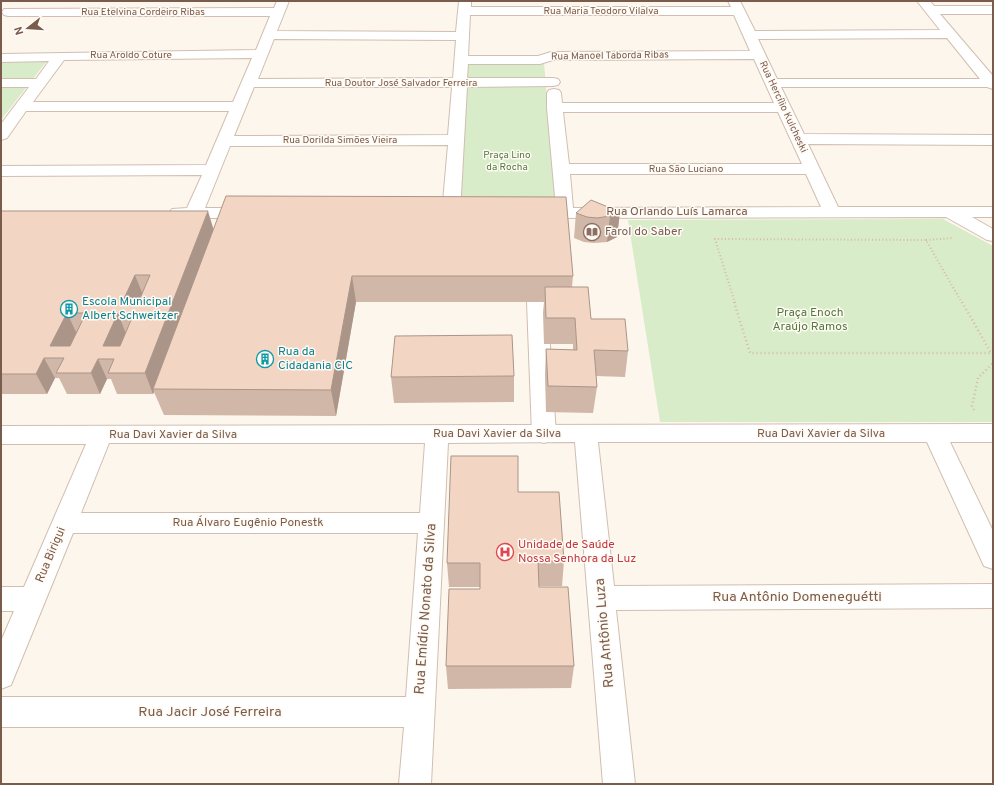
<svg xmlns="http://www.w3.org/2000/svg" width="994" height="785" viewBox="0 0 994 785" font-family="Overpass,sans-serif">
	<rect width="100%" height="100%" fill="#fdf6ec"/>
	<path fill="#d8ecc9" d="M1,62h45l-45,58z
		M467,63h77l12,143h-97z
		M943,219l50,27v176h-333l-32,-202z"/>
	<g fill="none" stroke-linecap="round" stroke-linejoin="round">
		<g stroke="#d1beb0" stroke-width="2">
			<path id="pedestrian" d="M537,296l7,1 3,5 9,132 -4,6 -8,3 -8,-3 -4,-6 -5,-132 3,-5z"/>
		</g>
		<g stroke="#d1beb0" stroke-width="2">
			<path id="minor" d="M277,1h12l-12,30 179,1 3,-31h12v6h260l-3,-6h12l15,30 185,-1 -23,-29h13l4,5h59v8h-53l53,62v13l-6,-2h-206l23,47 189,1v10l-185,-1 30,63h155v10h-21l21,12v12l-6,-1 -41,-23 -408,1 -6,-1 -3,-4 3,-4 24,-1 -9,-100v-15l2,-3 5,-1 5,1 2,3 1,10h212l-20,-44 -201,1 -13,4h-72l-1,14h86l5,1 2,3 -2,3 -5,1 -86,1 -7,126 -3,4 -6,1 -6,-1 -3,-4 6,-68 -218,1 -25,62h45l6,1 3,4 -3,4 -6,1h-72l-6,-1 -3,-4 3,-4 15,-1 15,-33 -201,1v-10l205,-1 23,-54h-203l-19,27 -6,2v-16l28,-37h-28v-8h35l13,-18 -48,1v-8l255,-4 14,-34h-262l-4,-1 -2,-3 2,-3 270,-1zM470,15h264l16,36 -199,1 -13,4h-70zM947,38l33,41h-203l-19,-40zM274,39l182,1 -3,38 -195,1zM252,58l-19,44h-200l31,-42zM254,87h198l-4,48 -214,1zM563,112h215l24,52h-233zM570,174h236l15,33 -248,1z
				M993,424v18h-43l43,89v38l-9,-3 -57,-124h-329l16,144 379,-2v24l-377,2 19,174h-32l-28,-342 -127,1 -17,341h-32l5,-57h-403v-30h405l12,-164h-345l-62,152 -10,4v-48l13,-30h-13v-24h23l62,-143h-85v-18zM109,443h316l-5,70h-339z"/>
		</g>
		<path stroke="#d9b8a5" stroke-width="2" stroke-dasharray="1 2.5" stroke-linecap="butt" d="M926,240l27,-2
			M735,303l-20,-64 211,1 36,63"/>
		<path stroke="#d9b8a5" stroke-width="2.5" stroke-dasharray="1 3" stroke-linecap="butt" d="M734,302l16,51h241l-29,-51
			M974,410l-2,-4 6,-28 15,-15"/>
		<use href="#pedestrian" fill="#fff" fill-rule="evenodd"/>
		<use href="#minor" fill="#fff" fill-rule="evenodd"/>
	</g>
	<path fill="#d1b7a8" d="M1,211l213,19 359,46 -1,11 19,32 37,32 -3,26 -29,-1 1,11 -4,26 -47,-1 -1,-37 1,-26 27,1v-6h-29l-1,-31 1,-11h-188l-20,114 -172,-1 -10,-23 -1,2h-36l-6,-15h-4l-7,15h-33l-8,-16h-4l-8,16h-46z
		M620,212l-3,25 -10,5 -13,1 -10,-1 -10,-4 2,-25z
		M514,376v26l-120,1 -3,-26z
		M518,492l46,69 -2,25h-23v1l35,79 -3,22 -123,1 -2,-23 34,-77v-2h-31l-2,-24z"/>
	<path fill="#aa9588" d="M208,211l6,20 -61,158 1,3 -1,2 -8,-21z
		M620,212l-3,25 -10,5 3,-26z
		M135,275l8,20 -9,18 -12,-10z
		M352,276l4,26 -20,114 -5,-26z
		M67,313l10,21 -13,24 -14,-12z
		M118,313l8,21 -12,25 -11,-13z
		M44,358l11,20 -8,16 -11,-20z
		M98,359l9,20 -7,15 -9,-21z"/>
	<path fill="#f3d5c3" stroke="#aa9588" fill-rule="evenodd" d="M226,196l340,1 7,79h-221l-21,114 -178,-1z
		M591,200l29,12 -10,4 -13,2 -10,-1 -11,-4z
		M1,211h207l-63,162h-37l6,-14h-16l-7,14h-35l8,-15h-20l-8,16h-35zM135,275h15l-12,28h-16zM67,313h19l-16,33h-20zM118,313h16l-14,33h-17z
		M545,287h43l3,32h34l3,32 -34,-1 3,37 -49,-1 -2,-37 31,1 -2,-32h-29z
		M512,335l2,41 -123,1 4,-41z
		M451,456h67v36h41l5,69h-26l1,26h29l6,79h-128l3,-77h31v-26h-33z"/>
	<defs>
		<g id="library-ring" transform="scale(0.9)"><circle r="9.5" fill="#fffaf3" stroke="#8d6e63" stroke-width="1.5"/><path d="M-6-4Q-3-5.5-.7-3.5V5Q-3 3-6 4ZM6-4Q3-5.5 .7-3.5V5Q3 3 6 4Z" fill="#8d6e63"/></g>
		<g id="building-ring" transform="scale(0.9)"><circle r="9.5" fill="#fffaf3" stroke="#0f9aa8" stroke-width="1.5"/><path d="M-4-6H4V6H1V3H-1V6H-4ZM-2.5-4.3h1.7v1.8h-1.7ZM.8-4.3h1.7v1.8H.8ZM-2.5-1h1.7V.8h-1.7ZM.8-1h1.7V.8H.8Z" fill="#0f9aa8"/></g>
		<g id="hospital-ring" transform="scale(0.9)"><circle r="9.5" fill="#fffaf3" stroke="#e0444e" stroke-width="1.5"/><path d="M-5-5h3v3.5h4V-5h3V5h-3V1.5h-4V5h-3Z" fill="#e0444e"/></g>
	</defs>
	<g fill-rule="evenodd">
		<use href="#library-ring" x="592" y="232"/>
		<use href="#building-ring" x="69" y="309"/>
		<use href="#building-ring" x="265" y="359"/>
		<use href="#hospital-ring" x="505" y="552"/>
	</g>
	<g text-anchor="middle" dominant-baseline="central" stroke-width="3" stroke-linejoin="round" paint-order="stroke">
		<g font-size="10" fill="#7a5c4d" stroke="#fffaf3">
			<text x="601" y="11">Rua Maria Teodoro Vilalva</text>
			<text x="143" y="12">Rua Etelvina Cordeiro Ribas</text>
			<text x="131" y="55">Rua Aroldo Coture</text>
			<text transform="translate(610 56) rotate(-1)">Rua Manoel Taborda Ribas</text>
			<text x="401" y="83">Rua Doutor José Salvador Ferreira</text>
			<text transform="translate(783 107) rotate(65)">Rua Hercílio Kulcheski</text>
			<text x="340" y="140">Rua Dorilda Simões Vieira</text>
			<text x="686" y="169">Rua São Luciano</text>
		</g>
		<g font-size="10" fill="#537a41" stroke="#fffaf3">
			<text x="507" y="155">Praça Lino<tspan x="507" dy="12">da Rocha</tspan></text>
		</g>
		<g font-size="12" fill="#7a5c4d" stroke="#fffaf3">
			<text x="677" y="212">Rua Orlando Luís Lamarca</text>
			<text x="497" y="434">Rua Davi Xavier da Silva</text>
			<text x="821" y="434">Rua Davi Xavier da Silva</text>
			<text x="173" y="435">Rua Davi Xavier da Silva</text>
			<text x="248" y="523">Rua Álvaro Eugênio Ponestk</text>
			<text transform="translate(51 555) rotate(-67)">Rua Birigui</text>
		</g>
		<g font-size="12" fill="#785e54" stroke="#fffaf3" text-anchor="start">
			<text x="605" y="232">Farol do Saber</text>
		</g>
		<g font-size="12" fill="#0d838f" stroke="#fffaf3" text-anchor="start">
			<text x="82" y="302">Escola Municipal<tspan x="82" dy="14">Albert Schweitzer</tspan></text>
			<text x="278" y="352">Rua da<tspan x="278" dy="14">Cidadania CIC</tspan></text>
		</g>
		<g font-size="12" fill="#537a41" stroke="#fffaf3">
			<text x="810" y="313">Praça Enoch<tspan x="810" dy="14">Araújo Ramos</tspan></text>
		</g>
		<g font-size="12" fill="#be3a42" stroke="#fffaf3" text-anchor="start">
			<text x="518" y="545">Unidade de Saúde<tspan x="518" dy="14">Nossa Senhora da Luz</tspan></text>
		</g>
		<g font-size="14" fill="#7a5c4d" stroke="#fffaf3">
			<text x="797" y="597">Rua Antônio Domeneguétti</text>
			<text transform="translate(426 609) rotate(-86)">Rua Emídio Nonato da Silva</text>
			<text transform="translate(605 633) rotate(-95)">Rua Antônio Luza</text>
			<text x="210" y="712">Rua Jacir José Ferreira</text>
		</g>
	</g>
	<rect width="994" height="785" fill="none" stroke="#7a5c4d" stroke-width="4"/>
	<g transform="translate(28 28) rotate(253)" stroke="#fffaf3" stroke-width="3" paint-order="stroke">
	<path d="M0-3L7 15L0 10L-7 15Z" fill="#7a5c4d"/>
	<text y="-6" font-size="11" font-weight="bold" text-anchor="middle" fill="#7a5c4d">N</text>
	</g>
</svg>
